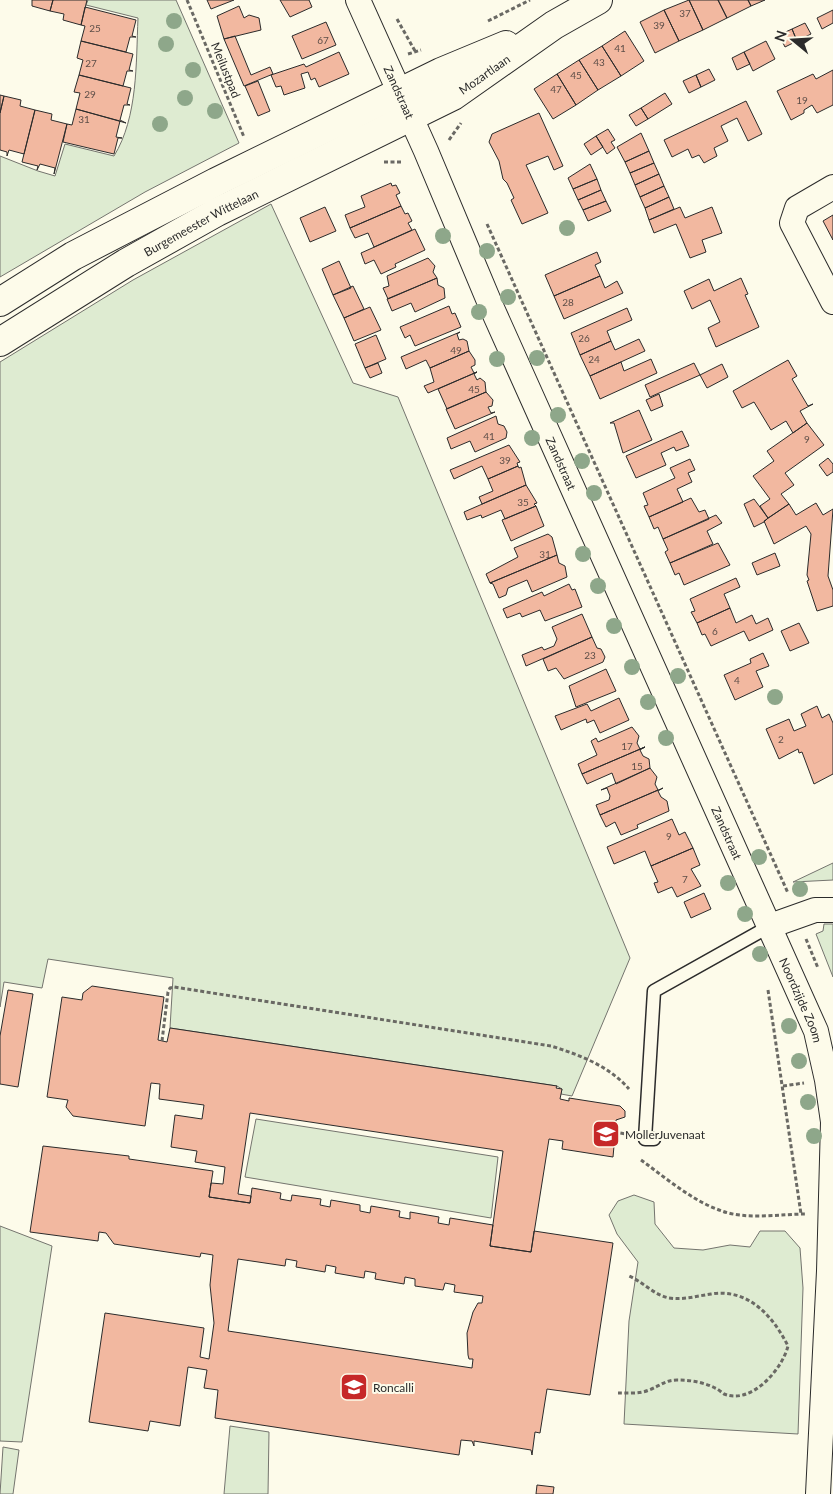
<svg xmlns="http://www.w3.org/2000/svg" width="833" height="1494" viewBox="0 0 833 1494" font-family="Lato,sans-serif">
	<rect width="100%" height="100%" fill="#fdfbea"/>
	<path fill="#deebd1" stroke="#74746e" d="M88,0h88l63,143 -94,49 -145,85v-121l38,15 17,5 10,-32 49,12c24,-39 22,-93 24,-138l-52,-13z
		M271,204l82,179 45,14 232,561 -58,138 -11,-2 1,-5 -5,-3 -387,-58 3,-50 -125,-19 -6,29 -38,-6 -4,25v-645l133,-82z
		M833,863v17l-40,2z
		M824,924h9v53l-17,-43 7,-3z
		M256,1119l242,38 -7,61 -246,-41z
		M634,1195l20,7 1,22 19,24 29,2 27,-5 20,2 10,-16h25l15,17 3,40 -5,146 -174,-10 5,-103 9,-59 -21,-28 -8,-19 9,-14z
		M0,1226l52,20 -30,196 -22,-1z
		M230,1426l39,6 -1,62h-44z
		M3,1447l16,3 -6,44h-13z"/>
	<path fill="#f2b8a0" stroke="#2b2b2b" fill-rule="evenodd" d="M32,0h21l-3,11 -18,-5z
		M53,0h34l-6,25 -18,-5 1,-6 -14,-3z
		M207,0h27l-23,9z
		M280,0h29l3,7 -22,10z
		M689,0l14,30 -24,11 -15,-31z
		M689,0h29l9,18 -24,12z
		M718,0h30l3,6 -24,12z
		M748,0h17l-14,6z
		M239,6l5,12 5,-3 10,3 2,12 -37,9 -7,-23z
		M85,7l51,13 -4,16 4,1h-6l-4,15 -45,-11 4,-15 -4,-1z
		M664,10l15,31 -24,12 -15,-31z
		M833,10v13l-11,6 -5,-11z
		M326,22l10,23 -34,14 -10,-23z
		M805,23l6,11 -14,7 -5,-12z
		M792,29l5,12 -12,6 -6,-12z
		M625,31l19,30 -23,15 -19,-30z
		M235,36l16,39 19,-8 3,7 -29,12 -20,-47z
		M81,41l52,13 -4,16 4,1h-6l-4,15 -44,-11 4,-15 -6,-2z
		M766,41l9,18 -22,12 -9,-19z
		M602,46l19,30 -23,14 -19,-30z
		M339,52l10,22 -30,13 -4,-9 -4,2 -3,-8 -7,2 4,14 -21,7 -3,-9 -5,1 -5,-12 33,-11 2,3z
		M744,52l6,12 -13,6 -5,-12z
		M579,60l19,30 -22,15 -19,-31z
		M709,69l6,11 -14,7 -5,-12z
		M833,70v35l-16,8 -5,-8 -8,5v3l-13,7 -14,-29 36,-17 3,5z
		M557,74l19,31 -23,14 -19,-30z
		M79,75l52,13 -4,16 3,1h-6l-4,15 6,3 -50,-14 4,-16 -6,-1z
		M696,75l5,12 -12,6 -6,-12z
		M258,81l12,30 -12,5 -13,-30z
		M665,93l7,11 -24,15 -7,-11z
		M0,95l4,1 -4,17z
		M4,96l17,4 -1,6 15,4 -11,44 -15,-4 -2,6v-4l-7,-2v-37z
		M746,101l16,33 -14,7 -11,-23 -16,8 7,15 -14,7 3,8 -13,7 -5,-8 -7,3 -4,-9 -16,8 -8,-17z
		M641,108l7,11 -12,7 -7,-11z
		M76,109l44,12 -4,16 6,1h-4l-4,16 -51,-12 4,-18 5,1z
		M35,110l17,4 -1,6 16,4 -13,50 1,-6 -15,-4 -3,6 1,-4 -16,-4z
		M539,113l24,53 -9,4 -6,-14 -22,9 22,48 -26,11 -11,-24 3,-2 -7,-15 -4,-4 -4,-18 -10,-19 3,-8z
		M608,129l7,11 -4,2 4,6 -8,6 -11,-18z
		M641,133l8,18 -24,11 -8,-15z
		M596,136l7,11 -12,8 -7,-11z
		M649,151l5,12 -24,10 -5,-11z
		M654,163l5,11 -24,11 -5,-12z
		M590,164l7,15 -24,10 -5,-11z
		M659,174l5,12 -24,11 -5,-12z
		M597,179l4,11 -23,10 -5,-11z
		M391,183l1,3 4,-1 4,8 -4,2 5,11 -51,22 -5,-13 20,-8 -4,-11z
		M664,186l5,11 -24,11 -5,-11z
		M601,190l5,11 -23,9 -5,-10z
		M669,197l5,12 -25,11 -4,-12z
		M606,201l5,10 -23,10 -5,-11z
		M401,206l4,8 3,-1 4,8 -4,2 4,7 -38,17 -6,-14 -13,5 -5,-10z
		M325,207l11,24 -26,11 -10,-24z
		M680,207l5,11 27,-11 10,26 -20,7 4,12 -16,6 -14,-34 -22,9 -5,-13z
		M833,215v25l-10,-19z
		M415,229l10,21 -30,14 1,3 -15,7 -7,-14 -9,4 -4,-11z
		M597,252l4,10 -6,3 5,11 -46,20 -9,-21z
		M428,258l7,8 -2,6 4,6 -49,21 -5,-11 6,-2 -2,-10z
		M339,261l12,27 -18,7 -11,-26z
		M600,276l5,12 12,-7 6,12 -59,26 -10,-23z
		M437,278l1,7 6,3 1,10 -30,14 -4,-9 -19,8 -5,-12z
		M741,278l7,16 -3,1 14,32 -43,20 -8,-19 12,-6 -10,-22 -18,9 -8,-18 25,-12 5,12z
		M353,286l11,23 -20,9 -11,-23z
		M449,306l3,8 3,-1 6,14 -46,19 -5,-11 -5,3 -5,-11z
		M370,307l11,23 -27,11 -10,-23z
		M627,308l5,12 -25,11 4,10 -31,14 -9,-22z
		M460,332l-3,2 2,6 4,-1 4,2 2,10 -39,17 -4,-8 -20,9 -5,-12z
		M376,335l10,24 -21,9 -10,-24z
		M639,339l6,12 -55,25 -10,-21 31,-14 4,9z
		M469,351l6,9v5l-4,2 3,6 3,-1 -49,21 -4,-7 10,-4 -4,-14z
		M651,359l6,14 -57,26 -10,-23 31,-14 3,9z
		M788,360l9,16 -5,3 16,27 5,-2 -13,7 7,12 -14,10 -7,-12 -15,9 -17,-28 -12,6 -9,-17z
		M378,363l4,10 -12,5 -5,-10z
		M694,363l6,12 -50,22 -5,-12z
		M722,364l6,13 -21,11 -7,-13z
		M477,372l-3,2 3,6 3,-2 5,4 1,10 -39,17 -9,-20z
		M486,392l7,8 -1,6 -4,1 3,6 4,-1 -40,17 -9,-20z
		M659,394l4,12 -12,5 -5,-11z
		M639,410l13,30 -29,13 -9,-30h-4z
		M496,416l2,8 6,2 3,6 -1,6 -31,14 -5,-11 -19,8 -4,-11z
		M807,423l17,22 -39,28 9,12 -13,9 8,10 -21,14 -8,-12 10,-7 -17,-23 21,-15 -7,-10z
		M682,431l7,15 -13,5 -2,-4 -13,6 5,12 -30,13 -10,-22z
		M509,445l11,17 -3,1 1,3 -30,13 -6,-13 -28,13 -4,-9z
		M828,458l5,6v8l-6,4 -8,-11z
		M690,459l5,11 -7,3 4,9 -15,7 6,13 -34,15 -5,-11 4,-1 -5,-12 32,-15 -5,-10z
		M518,466l1,2 2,-1 5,18 -44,19 -3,-7 14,-6 -5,-12z
		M526,485l11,18 -3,1 2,2 -31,13 -4,-9 -19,8 -1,-3 -14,5 -3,-8z
		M691,498l8,14 6,-2 4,9 -46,20 -5,-12 -4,2 -5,-12z
		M754,499l14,19 -4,4 -10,5 -10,-23z
		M816,503l7,12 10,-6 -5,67 5,14v16l-16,5 -10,-30 2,-1 -2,-5 4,-41 -5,-8 -32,18 -10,-23 25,-17 7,11z
		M536,506l8,20 -33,15 -9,-21z
		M716,515l6,8 -15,8 6,13 -43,19 -5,-11 3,-2 -5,-11z
		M548,534l4,3 5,18 -67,28 -4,-9 32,-17 -4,-9z
		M718,543l12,22 -46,20 -5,-12 -4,2 -5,-12z
		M775,553l5,13 -23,9 -5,-12z
		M557,555l2,8 6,3 2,11 -35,15 -5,-12 -19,8 -2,7 -7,3 -6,-14 -3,-1z
		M736,578l4,9 -16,7 6,14 -33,15 -6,-11 4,-1 -5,-12z
		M569,584l3,6 3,-1 7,18 -37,14 -5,-11 -18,7 -2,-4 -13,5 -4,-9 39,-17 2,4z
		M730,608l6,15 16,-8 4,9 12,-6 5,12 -24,11 -5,-10 -33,15 -6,-12 -3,1 -5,-12z
		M582,614l10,23 -66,29 -4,-11 20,-8 2,3 10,-4 3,-7 -5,-12z
		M799,623l10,20 -19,8 -9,-20z
		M592,637l5,11 4,1 4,8 -2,5 -39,17 -8,-11 -8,3 -5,-12z
		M763,653l6,13 -13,5 7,16 -28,13 -11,-25 27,-12 -1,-4z
		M606,669l10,22 -40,16 -7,-21z
		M619,698l10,22 -29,13 -6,-13 -7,3 -1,-4 -25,11 -6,-14 32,-12 4,7z
		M817,706l5,12 7,-4 4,9v51l-19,10 -12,-32 -3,1 -1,-4 -19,10 -13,-30 23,-10 5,12 12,-5 -5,-12z
		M632,727l7,9 -2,7 3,6 5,-2 -63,27 -4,-10 19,-9 -6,-14 5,-3 2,4z
		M645,747l-5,3 3,6 6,3 1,9 -34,16 -4,-11 -25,11 -5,-10z
		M650,768l7,9 -2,7 3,6 -58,25 -4,-10 13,-5 1,-4 -3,-8 -6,2z
		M663,788l-5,3 3,6 6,4 2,10 -32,14 1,3 -17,7 -6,-13 -9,5 -6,-12z
		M672,819l7,16 6,-3 8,16 -42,18 -6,-15 -31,13 -7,-17z
		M693,848l7,17 -9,4 10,17 -24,11 -5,-10 -14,6 -4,-10 4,-1 -7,-16z
		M704,893l7,16 -20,9 -7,-16z
		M92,986l72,11 -6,43 9,2 3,-14 387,58 -1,2 6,1 -2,10 9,2v-3l51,8 5,5v6l-9,3 -4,23 2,3 -1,11 -51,-8 1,-8 -14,-2 -18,113 -41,-6 13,-95 -253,-38 -12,81 13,2 -1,7 -41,-6 2,-14 12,1 2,-17 -30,-5 2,-11 -26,-4 4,-32 27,4 2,-14 -45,-6 1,-15 -9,-1 -6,43 -72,-10 -7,-9 2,-7 -21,-3 15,-100 20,3 1,-7z
		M8,990l25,4 -15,93 -18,-3v-48z
		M43,1146l86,10v3l84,12 -4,26 41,6 2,-15 29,5 -1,6 11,2 1,-6 29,4 -1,6 10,2 1,-7 29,5v6l10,2 1,-7 29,5 -1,6 11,2v-7l29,5 -1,6 11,2 1,-7 43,7 -3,21 41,6 3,-21 79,12 -23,152 -43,-6 -7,44 -5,-1 -3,23 -1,-5 -57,-9v5l-2,-5 -11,-1 -2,15 -244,-37 3,-28 -14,-2 3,-18 -19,-3 -8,59 -30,-5 -2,10 -59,-9 16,-109 99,15 -4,29 9,2 5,-36 -4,-38 3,-30 -12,-2 -1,4 -86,-13 -8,-11 -7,-1 -1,9 -68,-9zM238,1259l47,7 1,-7 11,2 -1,6 29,5 1,-7 10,2 -1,6 29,5 1,-7 11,2 -1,6 29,5 1,-7 10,2v7l28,4 2,-7 10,2 -1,7 29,4 -1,7h-4l-5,9 -6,21 1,22 1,4h4l-1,9 -244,-37z
		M537,1485l17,2 -1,7h-17z"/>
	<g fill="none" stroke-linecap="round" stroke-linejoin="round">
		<g stroke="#2b2b2b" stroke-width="15">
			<path id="service" d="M654,1139h-9l9,-148 116,-65"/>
		</g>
		<g stroke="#2b2b2b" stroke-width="26">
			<g id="minor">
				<path id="s1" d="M358,0l68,151 65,155 325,725 11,49 6,42 -4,149 -11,223"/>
				<path d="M833,187l-36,21 -5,15 41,79"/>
				<path d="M770,926l45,-16h18"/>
			</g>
		</g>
		<g stroke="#2b2b2b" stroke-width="30">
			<g id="tertiary">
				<path d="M0,302l73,-46 143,-74 225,-110 65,-27"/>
				<path id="s2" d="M0,342l126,-79 91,-51 236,-116 101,-71 44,-25"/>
			</g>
		</g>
		<path stroke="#6a6964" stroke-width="3" stroke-dasharray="4 2.5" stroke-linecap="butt" d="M187,0l57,137
			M397,19l18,32
			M488,21l42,-21
			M408,54l13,-4
			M449,140l12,-17
			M384,162h19
			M487,224l301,669
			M806,939l12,29
			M768,990l33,224
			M162,1041l6,-49 2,-4 4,-1 377,59c29,9 58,20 78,43
			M783,1086l21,-3
			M614,1132l12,2
			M641,1160c25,18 51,41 81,51 23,9 60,3 84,3
			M618,1393c10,0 22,1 31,-3 11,-4 16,-10 28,-10 13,0 26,2 38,8 3,1 6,4 9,6 27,11 58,-24 64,-48 -15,-30 -40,-58 -77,-52 -14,2 -27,6 -42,4 -15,-3 -26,-16 -40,-22"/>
		<use href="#service" stroke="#fdfbea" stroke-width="12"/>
		<use href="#minor" stroke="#fdfbea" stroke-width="24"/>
		<use href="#tertiary" stroke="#fdfbea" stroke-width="28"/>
	</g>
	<g fill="#8ea78a">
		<circle cx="174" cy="21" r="8"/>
		<circle cx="166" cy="44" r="8"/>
		<circle cx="193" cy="70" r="8"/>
		<circle cx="185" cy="98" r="8"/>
		<circle cx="215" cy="111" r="8"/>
		<circle cx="160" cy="124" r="8"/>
		<circle cx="567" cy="228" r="8"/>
		<circle cx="443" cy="236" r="8"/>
		<circle cx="487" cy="251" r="8"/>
		<circle cx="508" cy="297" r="8"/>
		<circle cx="479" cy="312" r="8"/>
		<circle cx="537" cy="358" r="8"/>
		<circle cx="497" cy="359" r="8"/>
		<circle cx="558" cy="415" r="8"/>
		<circle cx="532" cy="438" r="8"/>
		<circle cx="582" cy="461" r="8"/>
		<circle cx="594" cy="493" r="8"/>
		<circle cx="583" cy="554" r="8"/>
		<circle cx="598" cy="586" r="8"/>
		<circle cx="614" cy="626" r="8"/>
		<circle cx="632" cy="667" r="8"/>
		<circle cx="678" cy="676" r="8"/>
		<circle cx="775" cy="697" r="8"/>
		<circle cx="648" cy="702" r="8"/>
		<circle cx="666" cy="738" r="8"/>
		<circle cx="759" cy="857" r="8"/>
		<circle cx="728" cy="883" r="8"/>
		<circle cx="800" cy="889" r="8"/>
		<circle cx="745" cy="914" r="8"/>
		<circle cx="760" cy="954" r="8"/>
		<circle cx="789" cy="1026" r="8"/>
		<circle cx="799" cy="1061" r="8"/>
		<circle cx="808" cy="1102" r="8"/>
		<circle cx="814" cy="1136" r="8"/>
	</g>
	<defs>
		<g id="school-square" transform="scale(1.4375)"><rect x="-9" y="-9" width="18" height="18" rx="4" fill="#c62828" stroke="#fdfbea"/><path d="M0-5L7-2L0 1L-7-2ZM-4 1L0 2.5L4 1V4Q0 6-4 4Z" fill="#fff"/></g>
	</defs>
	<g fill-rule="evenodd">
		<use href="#school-square" x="606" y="1134"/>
		<use href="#school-square" x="354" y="1387"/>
	</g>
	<g text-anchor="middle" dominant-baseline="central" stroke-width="4" stroke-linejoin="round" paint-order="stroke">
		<g font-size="10" fill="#5d4e48">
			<text x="685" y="13">37</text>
			<text x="659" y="25">39</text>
			<text x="95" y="28">25</text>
			<text x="323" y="40">67</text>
			<text x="620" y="48">41</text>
			<text x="599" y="62">43</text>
			<text x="91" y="63">27</text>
			<text x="576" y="75">45</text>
			<text x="556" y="89">47</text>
			<text x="90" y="94">29</text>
			<text x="802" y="100">19</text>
			<text x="84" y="119">31</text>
			<text x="568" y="302">28</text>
			<text x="584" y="338">26</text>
			<text x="456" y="350">49</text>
			<text x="594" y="359">24</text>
			<text x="474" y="389">45</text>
			<text x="489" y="436">41</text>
			<text x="807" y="439">9</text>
			<text x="505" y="460">39</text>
			<text x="523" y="502">35</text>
			<text x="545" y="554">31</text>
			<text x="715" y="631">6</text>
			<text x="590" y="655">23</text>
			<text x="737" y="680">4</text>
			<text x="781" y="739">2</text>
			<text x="627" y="746">17</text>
			<text x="637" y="766">15</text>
			<text x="669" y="836">9</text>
			<text x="685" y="879">7</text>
		</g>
		<g font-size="12" fill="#2b2b2b" stroke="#fdfbea">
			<text transform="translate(226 70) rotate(68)">Meilustpad</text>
			<text stroke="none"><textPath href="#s2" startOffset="554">Mozartlaan</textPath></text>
			<text stroke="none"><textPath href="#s1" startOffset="101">Zandstraat</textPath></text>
			<text stroke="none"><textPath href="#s2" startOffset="234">Burgemeester Wittelaan</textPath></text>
			<text stroke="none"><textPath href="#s1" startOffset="506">Zandstraat</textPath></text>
			<text stroke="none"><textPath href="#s1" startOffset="911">Zandstraat</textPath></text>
			<text stroke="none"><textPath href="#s1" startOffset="1094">Noordzijde Zoom</textPath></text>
		</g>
		<g font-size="12" fill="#2b2b2b" stroke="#fdfbea" text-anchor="start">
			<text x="625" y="1134">MollerJuvenaat</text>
			<text x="373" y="1387">Roncalli</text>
		</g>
	</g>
	<g transform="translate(793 40) rotate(288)" stroke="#fdfbea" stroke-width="4" paint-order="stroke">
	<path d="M0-4L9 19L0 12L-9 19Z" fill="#2b2b2b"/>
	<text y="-8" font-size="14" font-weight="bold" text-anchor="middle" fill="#2b2b2b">N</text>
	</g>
</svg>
